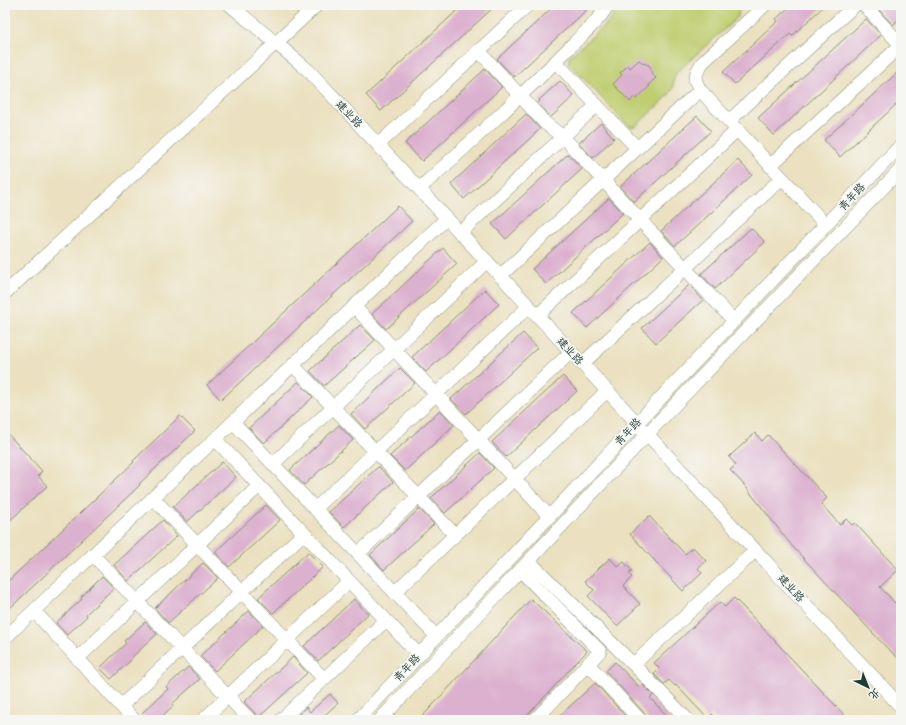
<svg xmlns="http://www.w3.org/2000/svg" width="906" height="725" viewBox="0 0 906 725" font-family="Pangolin,'LXGW WenKai TC',sans-serif">
	<rect width="100%" height="100%" fill="#f6f6f2"/>
	<filter id="ink" filterUnits="userSpaceOnUse"><feTurbulence type="fractalNoise" baseFrequency=".025" numOctaves="2"/><feDisplacementMap in="SourceGraphic" scale="8" xChannelSelector="R" yChannelSelector="G"/><feConvolveMatrix kernelMatrix="1 2 1 2 8 2 1 2 1" color-interpolation-filters="sRGB"/></filter>
	<filter id="wash" filterUnits="userSpaceOnUse"><feTurbulence type="fractalNoise" baseFrequency=".012" numOctaves="4" result="noise"/><feDisplacementMap in="SourceGraphic" scale="16" xChannelSelector="R" yChannelSelector="G"/><feGaussianBlur stdDeviation="0.9" result="paint"/><feColorMatrix in="noise" values="0 0 0 0 0 0 0 0 0 0 0 0 0 0 0 0 0 1.4 0 .05"/><feComposite in="paint" operator="in"/></filter>
	<g filter="url(#wash)">
		<rect width="100%" height="100%" fill="#ebe1c0"/>
		<path fill="#c0ce71" stroke="#708652" d="M618,5h118l3,4 -1,8 -61,55 -3,6 -1,11 -6,8 -31,29 -4,1 -5,-2 -58,-62v-5l1,-2 35,-31 8,-10z"/>
		<g id="blocks">
			<path fill="#dcb0cf" d="M463,5h33l-115,106 -15,-16z
				M555,5h37l-78,72 -17,-18z
				M791,5h34l-33,31 -2,-2 -55,50 -12,-12 55,-51 -2,-2z
				M880,5h21v12l-8,8 -16,-17z
				M866,19l15,16 -107,100 -16,-17z
				M639,60l4,3 6,2 1,2 2,7 4,4 -8,7 2,1 -14,13 -2,-2 -4,5 -17,-18 9,-9 -2,-2 8,-8 2,3z
				M485,69l17,18 -80,74 -17,-18z
				M901,69v31l-61,57 -16,-17z
				M560,81l14,15 -23,21 -13,-14 2,-2 -1,-1z
				M526,114l14,15 -76,70 -13,-15z
				M697,116l14,15 -77,71 -14,-15z
				M601,123l13,15 -21,20 -14,-15z
				M568,154l14,15 -76,70 -14,-15z
				M738,160l14,15 -77,71 -14,-15z
				M609,198l14,15 -77,71 -14,-15z
				M398,206l14,15 -191,179 -14,-15z
				M751,228l14,14 -50,47 -14,-15z
				M650,242l13,15 -76,71 -14,-15z
				M443,248l14,16 -71,65 -14,-15z
				M689,285l14,15 -47,43 -14,-15z
				M485,289l14,15 -73,68 -14,-15z
				M360,325l15,15 -51,46 -14,-15z
				M523,333l14,15 -71,66 -15,-15z
				M400,368l15,15 -50,46 -14,-15z
				M563,376l14,15 -71,66 -14,-15z
				M298,382l15,15 -49,46 -15,-15z
				M440,410l14,15 -49,46 -15,-15z
				M180,416l15,15 -56,53 1,1 -135,128v-29l129,-122 -1,-1z
				M339,425l14,15 -49,45 -14,-15z
				M5,431l37,40 -4,5 9,10 -42,39z
				M755,433l7,8 6,-6 59,63 -6,6 19,21 6,-6 6,6 3,-2 43,47 -18,17 15,16 6,-6v64l-16,-15 -93,-100 -47,-60 -15,-16 6,-5 -7,-8z
				M480,453l14,15 -49,45 -14,-15z
				M222,462l14,15 -49,45 -14,-15z
				M378,467h1l14,15 -49,45 -15,-15z
				M266,505l14,15 -51,47 -14,-15z
				M419,509l15,15 -50,46 -14,-15z
				M649,516l36,38 8,-7 13,14 -8,7 4,5 -19,18 -53,-57z
				M163,520l14,16 -49,45 -14,-16z
				M308,552l15,15 -50,46 -15,-15z
				M610,558l8,9 6,-5 8,9 -3,3 3,3 -9,9 17,18 -23,22 -29,-30 6,-6 -9,-9z
				M203,563l15,15 -50,45 -13,-15z
				M102,576l12,12 -28,26 1,2 -20,19 -11,-12 26,-24 -1,-2z
				M734,598l11,11 104,111h-132l-5,-6 -4,5 -32,-34 -1,1 -6,-6 -5,4 -10,-10 5,-6 -5,-5 66,-61 5,5z
				M354,599l14,15 -50,47 -14,-15z
				M531,599l56,52 -64,69h-104z
				M249,611l14,15 -48,45 -15,-15z
				M145,622l12,12 -27,25 1,1 -20,19 -11,-11 26,-25 -2,-2z
				M293,657l14,16 -49,45 -2,-4 -12,-12z
				M615,662l24,25 3,-3 11,11 -3,3 21,22h-23l-2,-5 -40,-44z
				M188,667l12,12 -28,25 1,2 -15,14h-10l-6,-7 26,-24 -2,-2z
				M595,683l34,37h-74z
				M330,694l8,9 -19,17h-18l-3,-5 8,-8 4,5z"/>
		</g>
	</g>
	<g filter="url(#ink)">
		<use href="#blocks" fill-opacity="0" stroke="#858f7a" stroke-width="1"/>
		<g fill="none" stroke-linecap="round" stroke-linejoin="round">
			<g stroke="#858f7a" stroke-width="14">
				<path id="minor" d="M230,5l65,54 15,13 241,258 86,93 264,284
					M765,5l-63,58 -5,9 -2,8 5,10 126,135
					M479,51l66,72 18,14 171,184
					M556,62l81,86
					M729,121l126,-116
					M378,145l150,-140
					M770,166l131,-121 -37,-40
					M419,189c53,-48 106,-96 156,-147 9,-9 28,-25 32,-37
					M460,233l137,-128
					M500,276l200,-186
					M5,293l312,-288
					M354,306l195,210
					M538,315l199,-185
					M582,364l200,-186
					M293,365l162,170
					M233,422l203,214
					M215,439l204,216
					M273,464l214,-203
					M153,498l171,181
					M315,509l214,-203
					M358,554l213,-202
					M93,555l157,165
					M529,561l107,106 52,53
					M520,570l80,81 -65,69
					M395,592l212,-201
					M34,611l100,109
					M5,638l228,-216 214,-204
					M78,658l181,-172
					M588,664l52,56
					M634,664l121,-113
					M121,706l183,-173
					M203,720l146,-139
					M281,720l105,-100
					M358,720l299,-318 244,-257
					M380,720l288,-308 233,-243"/>
			</g>
			<use href="#minor" stroke="#fff" stroke-width="13"/>
		</g>
	</g>
	<g text-anchor="middle" dominant-baseline="central" stroke-width="3.5" stroke-linejoin="round" paint-order="stroke">
		<g font-size="11" fill="#1f3d34" stroke="#f6f6f2">
			<text transform="translate(349 114) rotate(46)">建业路</text>
			<text transform="translate(852 197) rotate(-47)">青年路</text>
			<text transform="translate(570 351) rotate(47)">建业路</text>
			<text transform="translate(628 432) rotate(-47)">青年路</text>
			<text transform="translate(791 588) rotate(47)">建业路</text>
			<text transform="translate(407 668) rotate(-47)">青年路</text>
		</g>
	</g>
	<rect width="906" height="725" fill="none" stroke="#f6f6f2" stroke-width="20"/>
	<g transform="translate(868 687) rotate(137)" stroke="#f6f6f2" stroke-width="3" paint-order="stroke">
	<path d="M0-3L7 15L0 10L-7 15Z" fill="#1f3d34"/>
	<text y="-6" font-size="11" font-weight="bold" text-anchor="middle" fill="#1f3d34">北</text>
	</g>
</svg>
